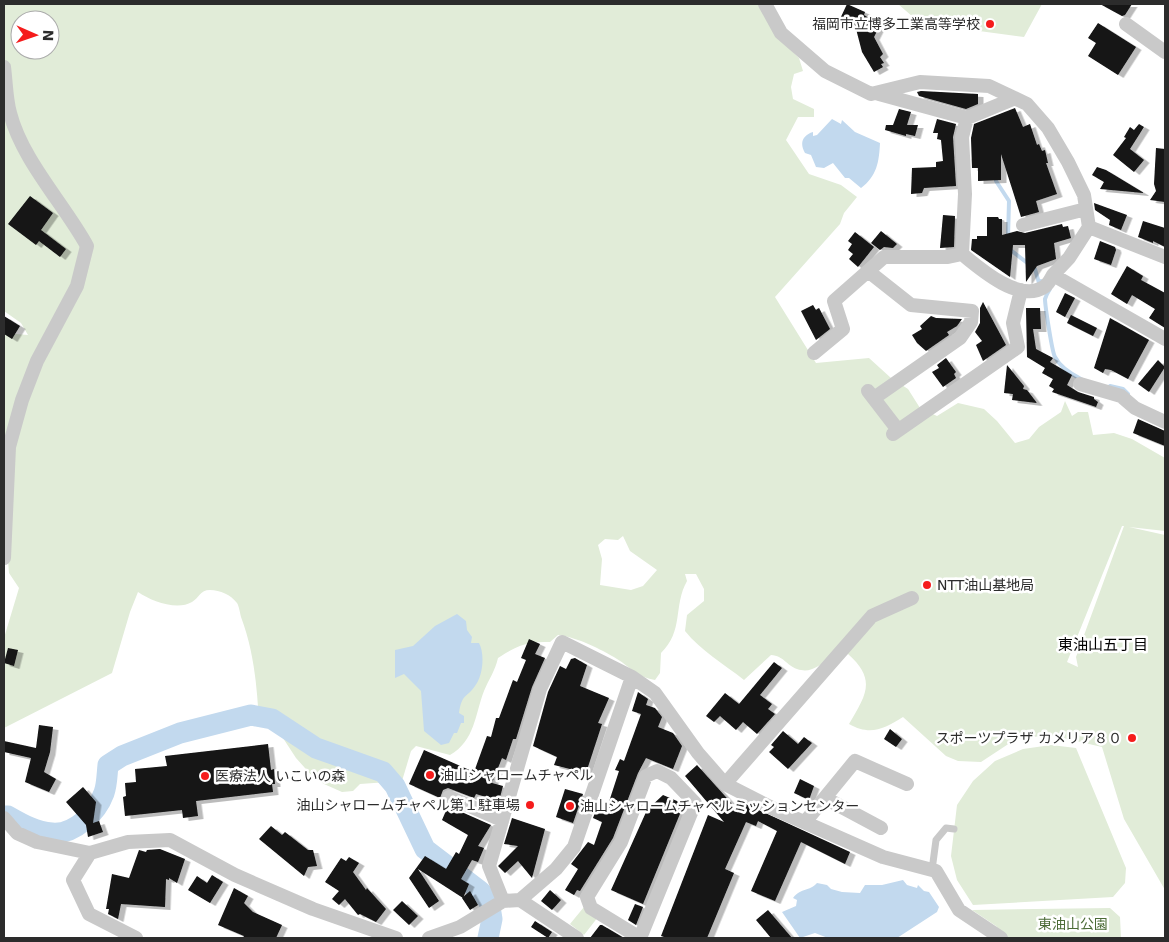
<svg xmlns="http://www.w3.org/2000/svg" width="1169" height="942" viewBox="0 0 1169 942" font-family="'DejaVu Sans','Noto Sans JP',sans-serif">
	<defs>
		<filter id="shadow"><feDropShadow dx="5.5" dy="3" stdDeviation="0" flood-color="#0004"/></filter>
	</defs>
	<rect width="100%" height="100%" fill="#fff"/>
	<path fill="#e1ecd8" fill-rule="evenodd" d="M4,4h755l26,40 14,14 4,13 -9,3 -3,13 2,12 21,10v8h-16l-12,23 23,34 32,11 16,12 -13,16 -4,11 -65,73 41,66 53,-5 22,20 17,11 12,19 17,8 21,-13 26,6 13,12 18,22 14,-4 10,-12 22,-15 4,-11 7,15 6,-4h10l5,23 21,-2 18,6 33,19v73l-36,-4 36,8v355l-41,-71 -22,-72 -52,-12 -34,4 -35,23 -23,-1 -12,-5 -43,-39c-19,12 -33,19 -54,7 17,-29 28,-44 -1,-70 -6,2 -13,2 -19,5 -10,6 -18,15 -32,10 -11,-4 -13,-13 -26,-14l-27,25c-20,-16 -43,-29 -59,-49l2,-16 17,-14v-12l-8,-15h-11l2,7c-14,25 -3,50 -26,72l-1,20 -5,7c-16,-2 -25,-13 -38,-21 -16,-10 -41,-22 -59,-24l-8,7c-24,-1 -33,4 -52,16 -3,13 -9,21 -14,33 -9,23 -9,50 -34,64l-34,-9 -5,5 -9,30 -42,3 -7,7 -11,1 -18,-8 -11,-7 -17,-19 -15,-23 -22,-13c-2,-35 -5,-71 -18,-105 -1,-4 -2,-11 -4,-14 -6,-8 -17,-13 -27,-13 -10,0 -11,8 -18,12 -15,9 -41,-1 -54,-10l-8,20 -18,61 -108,55v-90l15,-50 -10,-15 -5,-64v-176l24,2 -7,-12 -17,-12zM20,20h30v30h-30zM1122,526h2l-48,131 2,10 -11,-5zM623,536l7,15 27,19 -14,16 -12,4 -31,-5 2,-26 -4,-14 7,-6 13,1z
		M898,4h144l-18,33 -104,-14z
		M1051,745l25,3 50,120 -1,15 -12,14 -140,8 -16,-25 -6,-24 6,-51 16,-24 22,-20 28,-12z
		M584,907l14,10 -14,18 -14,-11z
		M1110,908l10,9 1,21h-115l-10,-12 -24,-16z"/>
	<path fill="#c2d9ee" d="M832,119l9,5 1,-4 13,12 25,11c-1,19 -3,33 -19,45l-12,-10h-4l-12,-15 -9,5 -8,-1 -5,-12 -6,-2c-6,-10 -2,-18 8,-21v4l4,-1z
		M457,614l9,7 1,9 5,7 -1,6h8c6,11 4,33 -4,43 -8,12 -13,7 -16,27l5,3v7h-3l-4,10h-3l-5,10 -8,2 -17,-14 -3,-40 -17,-17 -9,4v-28l18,-4 22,-20z
		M903,880l4,5 10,3 1,-3 6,6 5,1 10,15 -2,5 -40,26h-69l-13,-5 -15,5 -18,-26 14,-6 1,-6 -4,-2c9,-11 16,-6 24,-15l10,2 4,4 11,3 18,1 5,-8h17z"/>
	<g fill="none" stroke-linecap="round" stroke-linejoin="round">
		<path stroke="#c2d9ee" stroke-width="4" d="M996,176v5l13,20 -1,37
			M1008,248l27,21 4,14 2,-2
			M1050,289c-2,3 -4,7 -5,10 0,6 7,53 10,58 5,10 16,17 26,22
			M1110,386l13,3 5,5"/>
		<path stroke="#c2d9ee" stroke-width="21" d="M4,816h4c14,8 28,16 44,17 23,2 45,-21 52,-40 3,-8 3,-19 4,-28l14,-9 58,-23 71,-18 21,4 44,29 67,24 12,14 30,63 55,42 9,10 3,18 -4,19"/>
	</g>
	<path fill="#131313" filter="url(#shadow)" d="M847,4l18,8 -1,3 16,10 -6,12 9,17 -3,3 4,6 -3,1 2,3 -9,5 -12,-20 -7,-27 -15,-6z
		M1100,4h32l-7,11 -3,1z
		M1098,23l38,24 -18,28 -30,-19 8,-13 -8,-5z
		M921,91l57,3v10l-12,5 -47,-13 -2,-4z
		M1015,108l8,19 7,-3 7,21 2,-1 3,7 3,-1 3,13h-2l11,31 -21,7 3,11 -18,5 -20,-63v26l-23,1v-13h-6l-1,-30 3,-14z
		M899,109l12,3 -4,13h11l-3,11 -9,-2v2l-21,-6 1,-5h7z
		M937,119l19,5 -3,13 3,49 -32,2 -2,5 -11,1 1,-26 24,-1v-5l7,-1 -2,-21 -4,-1 1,-6h-5z
		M1139,124l5,3 -14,22 14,11 -10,12 -21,-17 13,-17 -2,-1 6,-10 4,3z
		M1156,148l9,1v53l-15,-2 6,-9 -2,-7z
		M1097,167l9,3 38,23 -44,-4 4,-7 -12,-7z
		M30,196l23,17 -12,17 25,19 -6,8 -21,-16 -3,4 -28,-21z
		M1094,203l33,12 -6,15 -12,-5 1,-5 -15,-10z
		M943,215l12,1 -1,31 -14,1z
		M987,217h11l1,2h3v16l15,-4 8,2 37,-9 1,3 5,-1 3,12 -17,5 2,16 -19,7 -11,16 -1,-37h-12l-3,32 -39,-27 1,-11h5v-3h10z
		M1143,221l22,7v19l-12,-6v2l-15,-6z
		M881,231l16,13 -4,4 -9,-1 -4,3 -9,-7z
		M855,232l19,15 -16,20 -9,-8 4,-5 -5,-4 4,-6 -4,-3z
		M1100,241l15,6 1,3 -5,15 -17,-6z
		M1127,266l16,10 -2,4 24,13v35l-16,-10 6,-9 -23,-14 -5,9 -16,-10z
		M1065,293l10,5 -10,19 -9,-5z
		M983,302l23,43 -23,16 -7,-16 6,-4 -7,-9 5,-9v-15z
		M813,305l3,5 3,-2 11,21 -14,11 -15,-29z
		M1026,308h14l1,21h-8l3,20 17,9 -3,4 22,13 -5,10 11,7 16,5v2l4,3 -2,5 -44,-15 2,-3 -5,-3 4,-7 -11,-6 3,-5 -18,-11z
		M1071,315l26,13 -4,8 -26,-13z
		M4,316l16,10 -8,13 -8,-5z
		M931,316l5,2 26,1 -5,7 -10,6 2,3 -23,16 -9,-8 -5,-8 10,-6 -2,-3z
		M1110,318l39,22 -21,39 -17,-9 -6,-1 -2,4 -9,-5z
		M946,358l10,14 -2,2 2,4 -13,9 -11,-15 7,-4 -2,-3z
		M1158,360l7,7 -16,25 -11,-8z
		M1007,365l17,21 -1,3 4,1 10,13 -25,-3 1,-6 -9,-1z
		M1138,419l27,12v15l-32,-13z
		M529,639l11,5 -5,10 10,4 -13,29 -16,52h-3l-7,21 -4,-2 -10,25 11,3 -4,15 -23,-7 -2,4 -26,-10 -5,2 -3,8 -31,-14 15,-34 50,22 13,-36 4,1 5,-19h3l14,-38 4,2 9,-22 -5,-2z
		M8,648l10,2 -4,16 -10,-3z
		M575,658l12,7 -7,21 29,12 -11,25 4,1 -16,49 -32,-8 3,-8 -24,-11 15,-54 12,-26 6,3 5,-10z
		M774,662l8,6 -22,27 12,9 -4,5 7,5 -18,20 -14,-12 -7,8 -16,-14 -6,6 -8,-6 19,-23 14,11z
		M638,692l10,7 -2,6 9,3 7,9 -4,10 15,6 9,13 -9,23 -27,-11 -8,15 -25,65 -33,53 -3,-1 -3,5 -9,-5 13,-21 -7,-5 17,-22 6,3 8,-23 -9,-4 4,-11 9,4 13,-40 -4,-1 5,-11 4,2 17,-47 -9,-3z
		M39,725l14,2 -3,25 -6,20 12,7 -7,13 -24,-10 6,-24 -27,-6v-11l32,7z
		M890,729l12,10 -6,8 -12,-8z
		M783,731l15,13 6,-7 8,6 -24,26 -19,-17 5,-5 -3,-2z
		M268,744l3,26 3,-1 1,15h-3l1,8 -77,9 2,15 -15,2 -1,-8 -57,6 -2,-19 3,-1 -1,-13 11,-1 -1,-13 32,-3 -2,-10z
		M697,765l37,41 3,-6 113,52 -5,12 -44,-22 -26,59 -24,-10 26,-60 -19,-10 -2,5 -10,-4 -21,47 9,4 -27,65h-40l-6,-2 47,-121 16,7 -39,-46z
		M800,779l14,7 -5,14 -15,-7z
		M83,787l13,15 -3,21 6,-2 4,11 -15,5 -2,-12 -20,-23z
		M565,789l18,5 -10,29 -17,-6z
		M663,795l21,9 -41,100 -32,-14 36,-80z
		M448,806l43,19 -13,21 6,2 -6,14 -6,-2 -11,19 8,5 -6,14 -45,-29 21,32 -10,7 -20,-30 16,-22 21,13 10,-17 3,2 9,-19 -26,-15z
		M512,818l33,11 -13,49 -14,-17 -13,12 -7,-7 20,-20 -14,-2z
		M271,826l11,9 3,-3 23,18h5l4,16 -9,1 -4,9 -45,-37z
		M160,849l25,10 -8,24 -8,-5v2l-3,-1 -1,28 -44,-3 -3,15 -10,-5 1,-5h-3l6,-35 17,4 10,-28 7,2 1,-2z
		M349,857l10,6 -6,9 13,18 1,-2 19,21 -10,13 -16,-8 -2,1 -13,-16 -6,6 -7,-6 7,-8 -14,-9 16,-24 5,3z
		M212,875l11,7 -13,21 -22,-13 9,-14 10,7z
		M234,888l14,8 -4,7 9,9 29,13 -6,13h-33l1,-2 -26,-11z
		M550,890l11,10 -9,10 -11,-9z
		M470,891l8,14 -8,5 -8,-12z
		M402,901l16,15 -9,9 -16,-15z
		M635,904l8,3 -7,18 -8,-5z
		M768,910l24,28h-21l-15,-18z
		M535,921l17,11 -4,6 -17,-11z
		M600,925h2l22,13h-34z"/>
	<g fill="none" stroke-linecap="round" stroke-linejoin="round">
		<path stroke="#c9c9c9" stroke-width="7" d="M932,870l4,-30 10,-12 8,1"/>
		<path stroke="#c9c9c9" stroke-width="14" d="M765,4l16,29 44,38 46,23 49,-12 69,4 38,18 21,24 20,34 16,33 5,32 -20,31 -16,17 112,64
			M1126,24l39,28
			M4,67c2,15 2,32 6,46 12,47 54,91 77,133l-10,40 -40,75 -15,39 -13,47 -5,111
			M879,94l88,24
			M1013,99l-46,19 -5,19 3,57 -3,60c18,15 57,49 82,33 3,-2 7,-8 9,-12
			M1023,225l63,-16
			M1089,227l76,30
			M868,271l43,34 61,6 -1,11 -11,16 -86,60
			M814,353l29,-24 -9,-28 50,-44h64l14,-3
			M1080,384l41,12 14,12 30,14
			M868,391l30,39
			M893,434l125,-87 -5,-24 8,-33
			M912,598l-40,18 -147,168 47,24 111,49 53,14 23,39 42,28
			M632,677l23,16 43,60 27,31
			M657,771l14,7 24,25 -55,135 -49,-30 -4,-11 34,-55 25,-66z
			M449,797l53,23
			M825,798l56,30
			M4,818l13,15 20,9 53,11 38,-11 42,-2 65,35 78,34 83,29
			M805,822l50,-61 52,23
			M90,853l-17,27 16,34 47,24
			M503,901l-14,-35 51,-177 22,-47 70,35 -58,170 -18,22 -36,31
			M429,938l31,-11 43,-26 17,-1 57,38"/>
	</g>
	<g fill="#f51c1c" stroke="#fff" stroke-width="2">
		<circle cx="990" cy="24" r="5"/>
		<circle cx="927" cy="585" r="5"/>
		<circle cx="1132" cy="738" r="5"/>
		<circle cx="430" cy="775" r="5"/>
		<circle cx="205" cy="776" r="5"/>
		<circle cx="530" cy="805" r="5"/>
		<circle cx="570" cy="806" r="5"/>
	</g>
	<g text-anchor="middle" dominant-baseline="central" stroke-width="5" stroke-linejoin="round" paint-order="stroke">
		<g font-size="14" fill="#2c2c2c" stroke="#fff" text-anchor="start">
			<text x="980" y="24" text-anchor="end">福岡市立博多工業高等学校</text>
			<text x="937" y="585">NTT油山基地局</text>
			<text x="1122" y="738" text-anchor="end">スポーツプラザ カメリア８０</text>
			<text x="440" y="775">油山シャロームチャペル</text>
			<text x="215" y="776">医療法人 いこいの森</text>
			<text x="520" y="805" text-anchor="end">油山シャロームチャペル第１駐車場</text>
			<text x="580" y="806">油山シャロームチャペルミッションセンター</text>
		</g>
		<g font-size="14" fill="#4b6b36" stroke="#fff">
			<text x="1073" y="924">東油山公園</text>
		</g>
		<g font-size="15" fill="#000" stroke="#fff">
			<text x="1103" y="645">東油山五丁目</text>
		</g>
	</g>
	<rect width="1169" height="942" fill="none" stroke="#2c2c2c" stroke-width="10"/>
	<g transform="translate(35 35) rotate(92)"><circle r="24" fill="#ffffff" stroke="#ababab"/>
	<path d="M0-4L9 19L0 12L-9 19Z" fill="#f51c1c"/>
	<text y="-8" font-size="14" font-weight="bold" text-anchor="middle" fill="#2c2c2c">N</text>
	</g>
</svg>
